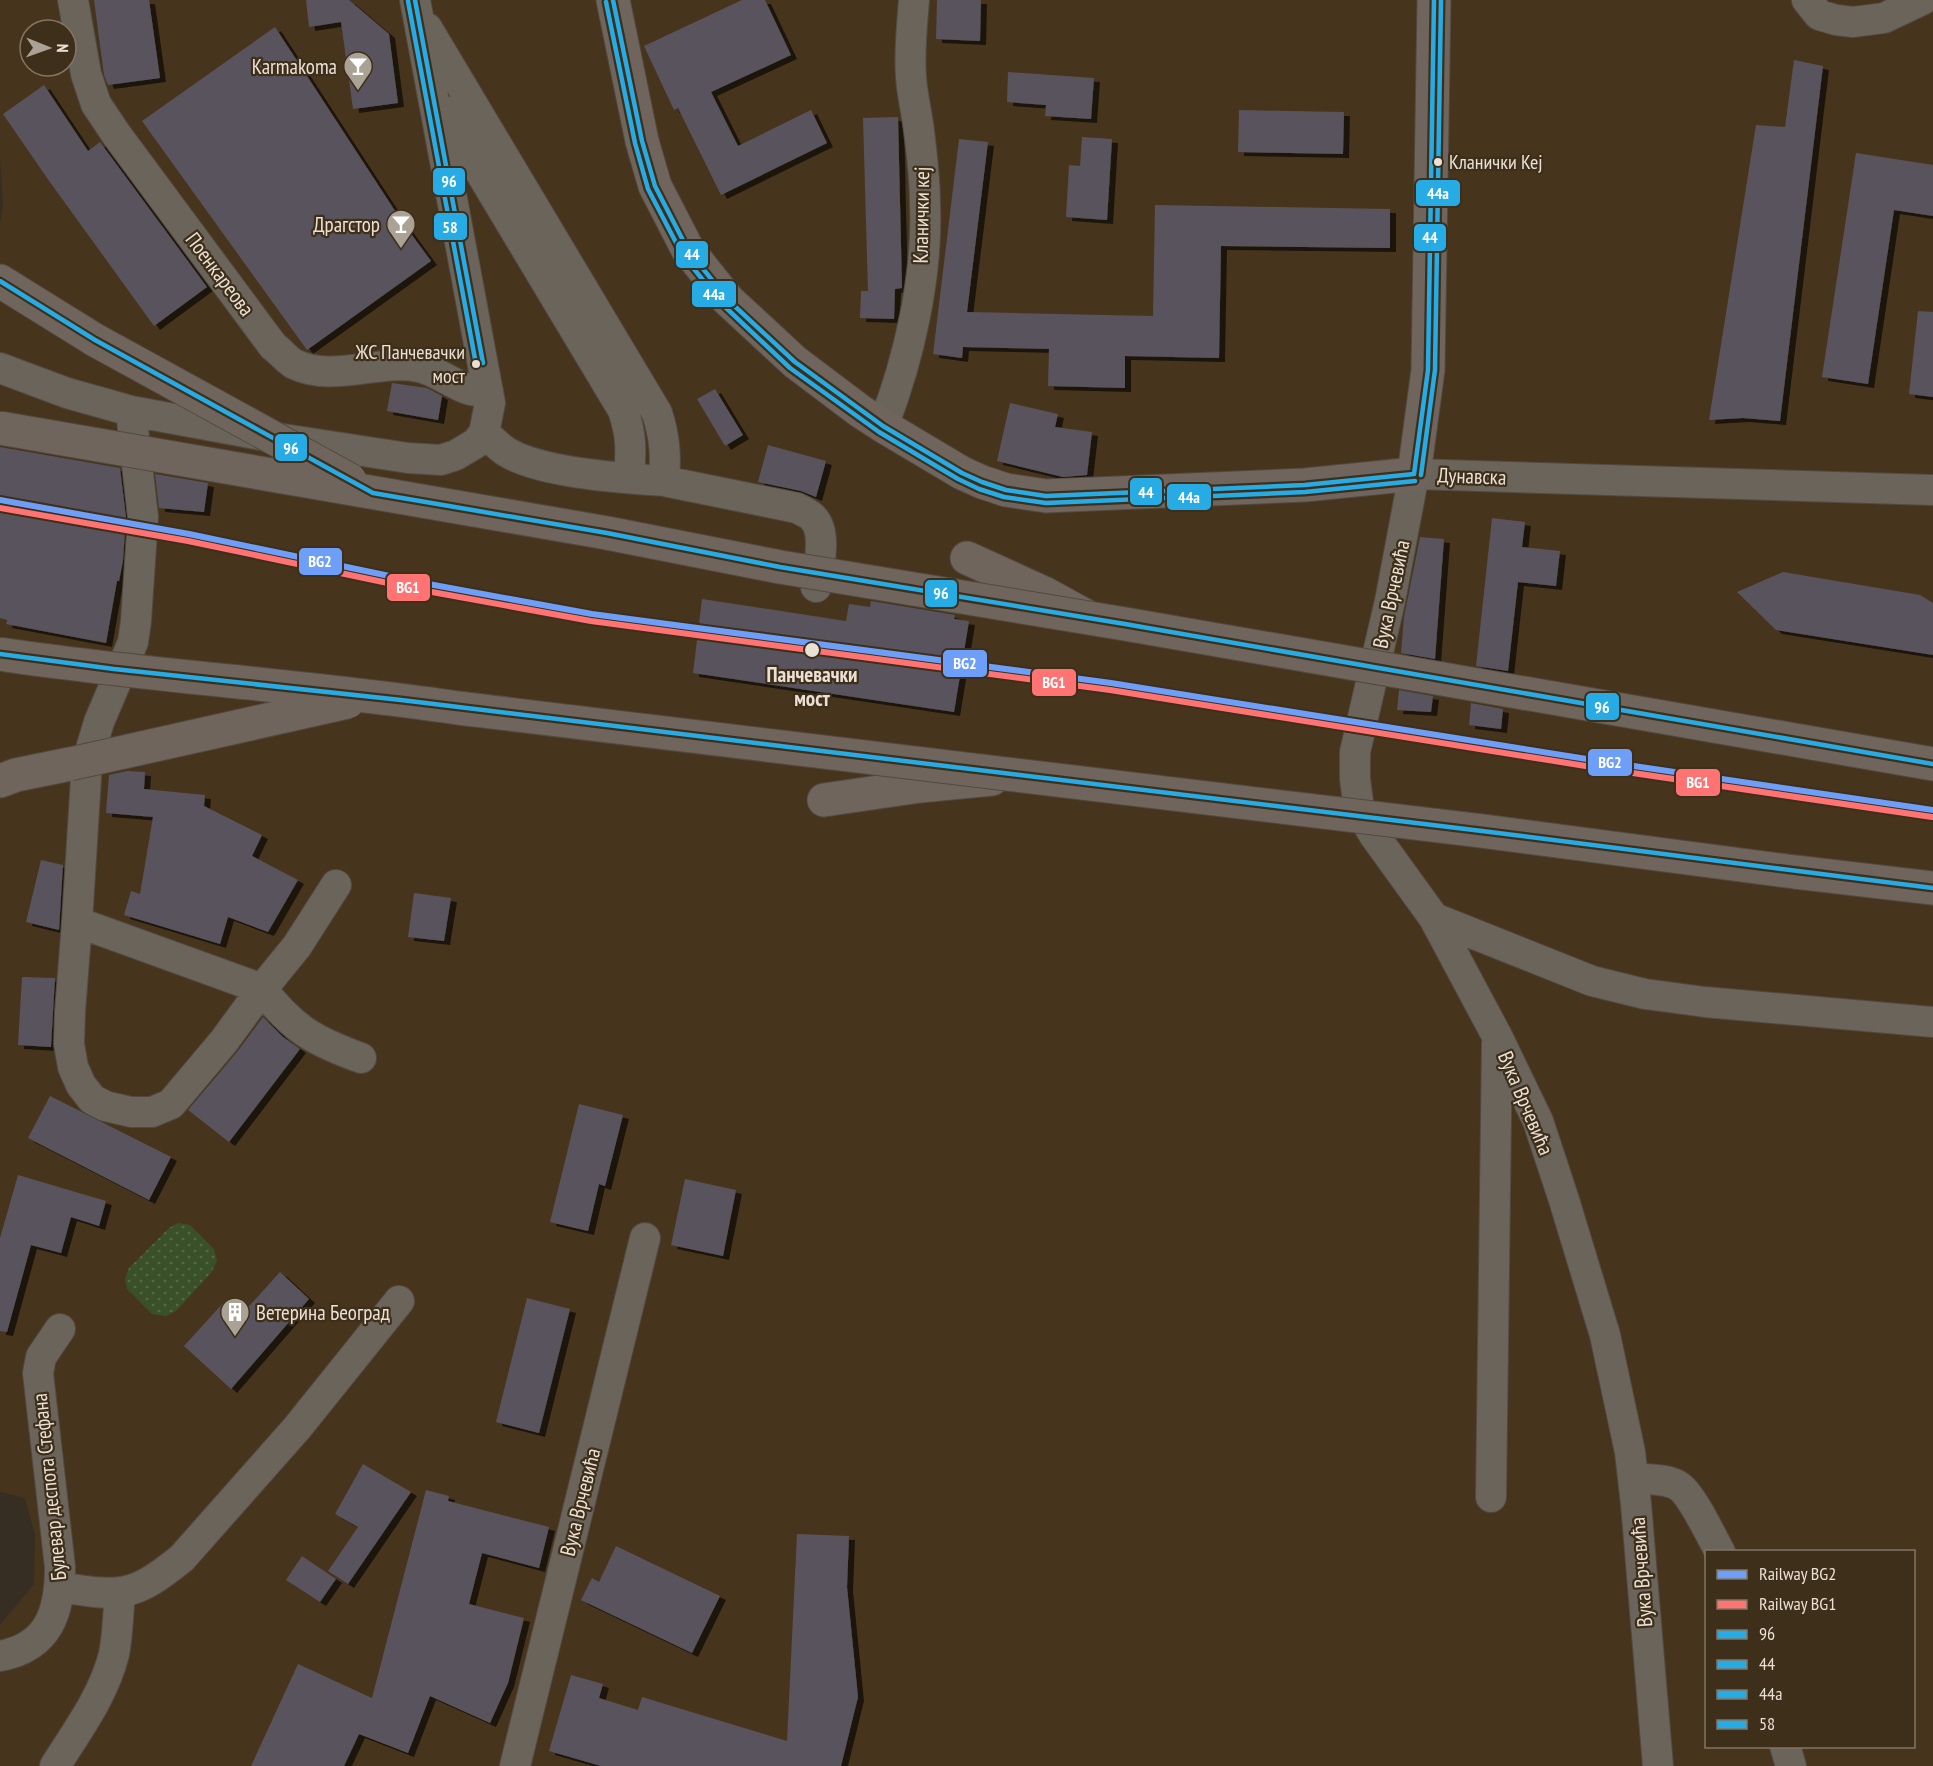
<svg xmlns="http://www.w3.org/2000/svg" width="1933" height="1766" viewBox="0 0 1933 1766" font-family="'PT Sans Narrow',sans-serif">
	<defs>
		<pattern id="grass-dots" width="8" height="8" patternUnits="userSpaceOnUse" patternTransform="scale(1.5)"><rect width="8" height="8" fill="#395029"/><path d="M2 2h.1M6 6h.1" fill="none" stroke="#566947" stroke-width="1.8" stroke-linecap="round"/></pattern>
		<filter id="shadow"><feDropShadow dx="6" dy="4" stdDeviation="0" flood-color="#0009"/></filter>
	</defs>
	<rect width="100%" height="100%" fill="#362e22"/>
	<path fill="#46351c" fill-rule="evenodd" d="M0,0h1933v1766h-1933v-141l34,-41 1,-49 -10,-37 -25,-6v-1269l3,-18 -3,-46zM30,30h36v36h-36zM1706,1552h208v194h-208z"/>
	<path fill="url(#grass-dots)" d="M178,1223l12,2 24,24 3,12 -6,12 -35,38 -10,5 -14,-2 -25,-25 -2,-10 4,-11 40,-40z"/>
	<path fill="#59535b" filter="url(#shadow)" d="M94,0h55l11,78 -52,7 -4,-10z
		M306,0h43l40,34 9,69 -45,6 -12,-87 -32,5z
		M742,0h23l26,55 -80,37 27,54 73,-36 16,33 -106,52 -43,-87 -4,2 -30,-64z
		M937,0h44l-1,41 -44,-2z
		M275,27l126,193 30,41 -124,89 -165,-229z
		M1794,60l29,6 -43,355 -37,-3 -34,2 47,-295 29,2z
		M1008,72l86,6 -3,41 -46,-3 1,-11 -39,-3z
		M44,85l44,66 12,-9 107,145 -53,39 -107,-148 -44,-64z
		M1239,110l105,2 -1,42 -105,-2z
		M898,117l4,171 -7,1 -1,30 -34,-1 1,-27h7l-5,-173z
		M1082,137l30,2 -5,81 -41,-3 3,-52 11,1z
		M959,139l29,3 -21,170 186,4 2,-111 235,4v39l-169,-2 -2,112 -94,-2v32l-77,-2 1,-37 -86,-2 -1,11 -29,-4z
		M1856,153l77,12v51l-39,-6 -26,174 -46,-7z
		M1918,311l15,1v85l-24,-3z
		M392,383l35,5 15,8 -4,24 -51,-9z
		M715,389l28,46 -18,11 -28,-47z
		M1010,403l48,11 -3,13 37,5 -5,43 -24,2 -66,-16z
		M768,445l58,16 -10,36 -15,-6 -43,-9z
		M0,447l120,21 6,49 -3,44 -4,20h-2l-11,62 -100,-19 1,-4 -7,-2z
		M155,474l53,9 -4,29 -45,-4z
		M1492,518l33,4 -3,25 38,4 -4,35 -38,-4 -10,89 -32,-5z
		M1420,537l24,2 -9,120 -34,-6 3,-36z
		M1783,572l137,23 13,8v52l-157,-25 -39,-38z
		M702,599l144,22 3,-17 21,3 1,-6 84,14 -1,4 15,2 -15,91 -261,-39z
		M1399,690l34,6 -2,16 -34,-2z
		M1471,703l32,6 -2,20 -32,-4z
		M127,771l18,1 -1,17 61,6 -1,11 58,29 -10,21 46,24 -30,52 -40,-15 -8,27 -96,-29 7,-24 9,3 13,-77 -47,-4 3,-38z
		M41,860l22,5 -4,65 -33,-8z
		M414,893l37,5 -7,43 -36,-4z
		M22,977l33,1 -4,69 -33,-2z
		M263,1017l20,20 17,12 -71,93 -41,-32 49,-58z
		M50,1096l121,61 -22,43 -121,-62z
		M579,1104l44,11 -18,71 -6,-2 -11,47 -38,-9z
		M18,1175l88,26 -7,25 -28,-9 -10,36 -30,-8 -24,87 -7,-1v-93z
		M685,1179l51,11 -13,66 -52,-11z
		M280,1272l29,27 -78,90 -47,-43 41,-45 16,14z
		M527,1298l43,11 -31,124 -43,-11z
		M363,1464l48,28 -63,92 -20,-13 30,-44 -23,-13z
		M426,1490l23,6 -1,5 101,26 -10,41 -57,-15 -13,51 55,14 -16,65 -18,40 -60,-27 -22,57 -49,-19 -15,32h-93l47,-102 74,34z
		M797,1534l52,2 -2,51 11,110 -17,69h-240l-52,-15 22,-76 32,9 -4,14 39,12 4,-13 145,44z
		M616,1546l104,50 -28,57 -111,-53 11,-22 7,4z
		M302,1556l34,23 -16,23 -34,-22z"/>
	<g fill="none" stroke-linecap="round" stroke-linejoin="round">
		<g stroke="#524a41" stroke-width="32">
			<path id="minor" d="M73,0l13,74 10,30 20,30 157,212c7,5 14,14 21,18 39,19 84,-5 125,3 24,5 43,28 69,24
				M1807,0l12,15 17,5 17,2 31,-4 38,-18
				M427,28l230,385c8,24 9,43 7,68 -42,-3 -125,-8 -159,-30 -7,-5 -14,-12 -21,-18
				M443,110l180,300c9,26 8,42 6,68
				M0,368l67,25 64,18 146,27 131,20 33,2 15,-5 20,-12 8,-10 6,-30 -75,-403
				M131,411l12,106 -7,104 -3,21 -34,80 -12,40 -10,160 185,67c31,40 52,52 99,69
				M883,426c26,-67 45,-150 42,-222 0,-24 -3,-49 -6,-73 -2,-18 -7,-36 -8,-54 -2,-25 1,-52 3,-77
				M664,481l133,27c5,3 13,6 16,10 15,15 5,51 3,69
				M1434,918l158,63 53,13 60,8 228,20
				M77,922l-7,90 -1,32 4,23 8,18 11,14 13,7 26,6h21l19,-8 53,-63 38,-52 35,-43 39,-61
				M1633,1478c14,2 35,0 47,9 13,10 31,49 40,65
				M1491,1497l6,-455
				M60,1587c60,10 73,11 122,-29l115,-130 102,-127
				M0,1656c49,-9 60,-44 60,-89l-22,-194 3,-16 19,-28
				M1785,1746l6,20
				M55,1766c22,-35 49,-71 59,-112 4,-20 4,-41 6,-61
				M515,1766l130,-528
				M1658,1766l-22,-262 -6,-52 -25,-117 -41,-135 -26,-79 -41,-85 -63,-118 -60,-83 -15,-26 -4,-30v-27l35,-151 24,-127 519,16"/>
		</g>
		<g stroke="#524a41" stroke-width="35">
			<path id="major" d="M613,0l29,141 13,45 33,64 40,50 67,62 65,49 23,15 79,47 20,9 24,8 40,6 259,-11 109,-11 14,-104 6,-370
				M0,281l95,59
				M967,558l79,36 40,22
				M1812,743l121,21
				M0,781l16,-6 54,-11
				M824,800l96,-14 72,-7
				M1795,872l138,16"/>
		</g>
		<use href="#minor" stroke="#6b645b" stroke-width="30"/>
		<use href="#major" stroke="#70655d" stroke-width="33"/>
		<g stroke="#524a41" stroke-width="35" stroke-linecap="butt">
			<path id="major-bridge" d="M95,340l255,140
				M0,428l607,105 173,34 345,57 687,119
				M0,654c152,23 306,31 458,54l1024,123 313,41
				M70,764l278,-62"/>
		</g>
		<use href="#major-bridge" stroke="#70655d" stroke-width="33"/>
		<g stroke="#3e2f1a" stroke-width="9">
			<path id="bus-1" d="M415,0l68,363
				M0,281l95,59 278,153 234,40 173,34 345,57 808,140
				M0,654l114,15 287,31 1081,131 451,57"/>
		</g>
		<g stroke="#3e2f1a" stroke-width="9">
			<path id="bus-2" d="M613,0l29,141 13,45 33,64 40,50 67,62 88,64 79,47 20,9 24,8 40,6 259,-11 109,-11
				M1414,474l14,-104 6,-370"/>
		</g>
		<g stroke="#3e2f1a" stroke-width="9">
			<path id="bus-3" d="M606,2l29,141 13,46 34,65 41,51 67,63 89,64 79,47 21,10 25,8 42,6 259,-11 110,-11
				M1421,475l14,-105 6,-370"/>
		</g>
		<g stroke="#3e2f1a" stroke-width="9">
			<path id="bus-4" d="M408,1l68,363"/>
		</g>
		<use href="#bus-1" stroke="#26abe5" stroke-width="4.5"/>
		<use href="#bus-2" stroke="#26abe5" stroke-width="4.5"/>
		<use href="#bus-3" stroke="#26abe5" stroke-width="4.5"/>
		<use href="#bus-4" stroke="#26abe5" stroke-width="4.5"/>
		<g stroke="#3e2f1a" stroke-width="10">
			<path id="rail-1" d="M0,500l189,34 234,49 169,31 519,69 482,77 340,50"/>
		</g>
		<g stroke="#3e2f1a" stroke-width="10">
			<path id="rail-2" d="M0,508l188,33 233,49 170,31 519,69 482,77 340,50"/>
		</g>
		<use href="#rail-1" stroke="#6d9ef8" stroke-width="6"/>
		<use href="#rail-2" stroke="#ff7373" stroke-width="6"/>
	</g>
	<defs>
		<g id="bar-pin" transform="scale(1.5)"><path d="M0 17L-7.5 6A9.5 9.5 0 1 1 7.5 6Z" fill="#aba296" stroke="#3e2f1a"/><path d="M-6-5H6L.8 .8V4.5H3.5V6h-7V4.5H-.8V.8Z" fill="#fff"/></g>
		<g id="building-pin" transform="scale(1.5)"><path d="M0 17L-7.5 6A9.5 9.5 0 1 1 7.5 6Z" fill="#aba296" stroke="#3e2f1a"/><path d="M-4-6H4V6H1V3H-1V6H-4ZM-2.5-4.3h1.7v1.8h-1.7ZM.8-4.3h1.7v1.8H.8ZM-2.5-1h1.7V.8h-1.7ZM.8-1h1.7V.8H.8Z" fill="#fff"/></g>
	</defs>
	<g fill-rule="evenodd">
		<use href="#bar-pin" x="358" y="66"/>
		<use href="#bar-pin" x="401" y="224"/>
		<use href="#building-pin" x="235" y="1312"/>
	</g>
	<g fill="#eae0d4" stroke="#3e2f1a" stroke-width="2">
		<circle cx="1438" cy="162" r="5"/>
		<circle cx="476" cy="364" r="5"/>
		<circle cx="812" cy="650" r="8"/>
	</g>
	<g text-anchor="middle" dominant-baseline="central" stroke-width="4.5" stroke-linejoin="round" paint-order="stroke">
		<g font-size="20" fill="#eae0d4" stroke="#3e2f1a" text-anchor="start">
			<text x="1449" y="162">Кланички Кеј</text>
			<text x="465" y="352" text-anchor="end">ЖС Панчевачки<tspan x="465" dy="24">мост</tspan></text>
		</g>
		<g font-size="21" fill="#eae0d4" stroke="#3e2f1a" text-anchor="end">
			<text x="337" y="66">Karmakoma</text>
			<text x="380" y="224">Драгстор</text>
			<text x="256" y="1312" text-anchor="start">Ветерина Београд</text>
		</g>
		<g font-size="21" fill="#eae0d4" stroke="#3e2f1a">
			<text transform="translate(921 215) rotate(-89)">Кланички кеј</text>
			<text transform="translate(220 274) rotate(53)">Поенкареова</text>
			<text transform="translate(1472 476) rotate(2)">Дунавска</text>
			<text transform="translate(1391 594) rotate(-78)">Вука Врчевића</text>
			<text transform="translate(1526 1103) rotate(67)">Вука Врчевића</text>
			<text transform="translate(49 1487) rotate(-96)">Булевар деспота Стефана</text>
			<text transform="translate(580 1502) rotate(-76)">Вука Врчевића</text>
			<text transform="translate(1641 1572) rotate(-94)">Вука Врчевића</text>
		</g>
		<g font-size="21" font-weight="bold" fill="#eae0d4" stroke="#3e2f1a">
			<text x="812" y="674">Панчевачки<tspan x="812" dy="24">мост</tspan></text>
		</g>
	</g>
	<g stroke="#3e2f1a" stroke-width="2">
		<rect x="432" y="167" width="34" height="29" rx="6" fill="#26abe5"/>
		<rect x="1415" y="179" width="46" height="28" rx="6" fill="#26abe5"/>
		<rect x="433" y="212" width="35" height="29" rx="6" fill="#26abe5"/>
		<rect x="1413" y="223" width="34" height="29" rx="6" fill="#26abe5"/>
		<rect x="675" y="240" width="34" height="29" rx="6" fill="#26abe5"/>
		<rect x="691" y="280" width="46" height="28" rx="6" fill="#26abe5"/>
		<rect x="274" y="433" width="34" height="29" rx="6" fill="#26abe5"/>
		<rect x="1129" y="477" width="34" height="29" rx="6" fill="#26abe5"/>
		<rect x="1166" y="483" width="46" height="28" rx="6" fill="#26abe5"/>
		<rect x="298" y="547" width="45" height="29" rx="6" fill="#6d9ef8"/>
		<rect x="386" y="573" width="45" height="29" rx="6" fill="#ff7373"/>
		<rect x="924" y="579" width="34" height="29" rx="6" fill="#26abe5"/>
		<rect x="942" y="649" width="46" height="29" rx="6" fill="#6d9ef8"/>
		<rect x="1031" y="668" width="46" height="29" rx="6" fill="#ff7373"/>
		<rect x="1585" y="692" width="35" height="29" rx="6" fill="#26abe5"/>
		<rect x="1587" y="748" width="46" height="29" rx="6" fill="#6d9ef8"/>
		<rect x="1675" y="768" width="46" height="29" rx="6" fill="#ff7373"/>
	</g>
	<g font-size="16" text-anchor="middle" font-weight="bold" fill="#fff">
		<text x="449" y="187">96</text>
		<text x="1438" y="199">44a</text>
		<text x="450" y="233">58</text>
		<text x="1430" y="243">44</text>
		<text x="692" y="260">44</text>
		<text x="714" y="300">44a</text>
		<text x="291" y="454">96</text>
		<text x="1146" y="498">44</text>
		<text x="1189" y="503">44a</text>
		<text x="320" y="567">BG2</text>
		<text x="408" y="593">BG1</text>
		<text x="941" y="599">96</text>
		<text x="965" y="669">BG2</text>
		<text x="1054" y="688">BG1</text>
		<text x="1602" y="713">96</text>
		<text x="1610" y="768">BG2</text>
		<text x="1698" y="788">BG1</text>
	</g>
	<rect x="1705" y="1550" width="210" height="198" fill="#3e2f1a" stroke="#837664" stroke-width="1.5"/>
	<rect x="1717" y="1570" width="30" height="9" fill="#6d9ef8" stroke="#837664" stroke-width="1.5"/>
	<text x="1759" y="1580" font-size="18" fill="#eae0d4">Railway BG2</text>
	<rect x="1717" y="1600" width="30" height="9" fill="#ff7373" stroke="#837664" stroke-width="1.5"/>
	<text x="1759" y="1610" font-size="18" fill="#eae0d4">Railway BG1</text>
	<rect x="1717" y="1630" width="30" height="9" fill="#26abe5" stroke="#837664" stroke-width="1.5"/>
	<text x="1759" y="1640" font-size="18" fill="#eae0d4">96</text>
	<rect x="1717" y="1660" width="30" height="9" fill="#26abe5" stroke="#837664" stroke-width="1.5"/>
	<text x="1759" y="1670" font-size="18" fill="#eae0d4">44</text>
	<rect x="1717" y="1690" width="30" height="9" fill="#26abe5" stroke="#837664" stroke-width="1.5"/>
	<text x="1759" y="1700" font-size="18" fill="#eae0d4">44a</text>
	<rect x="1717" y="1720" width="30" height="9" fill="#26abe5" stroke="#837664" stroke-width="1.5"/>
	<text x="1759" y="1730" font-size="18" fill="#eae0d4">58</text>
	<g transform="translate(48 48) rotate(91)"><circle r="28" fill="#3e2f1a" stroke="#837664" stroke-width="1.5"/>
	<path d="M0-4.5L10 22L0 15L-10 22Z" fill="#aba296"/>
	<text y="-9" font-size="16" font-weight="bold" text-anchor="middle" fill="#eae0d4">N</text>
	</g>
</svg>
